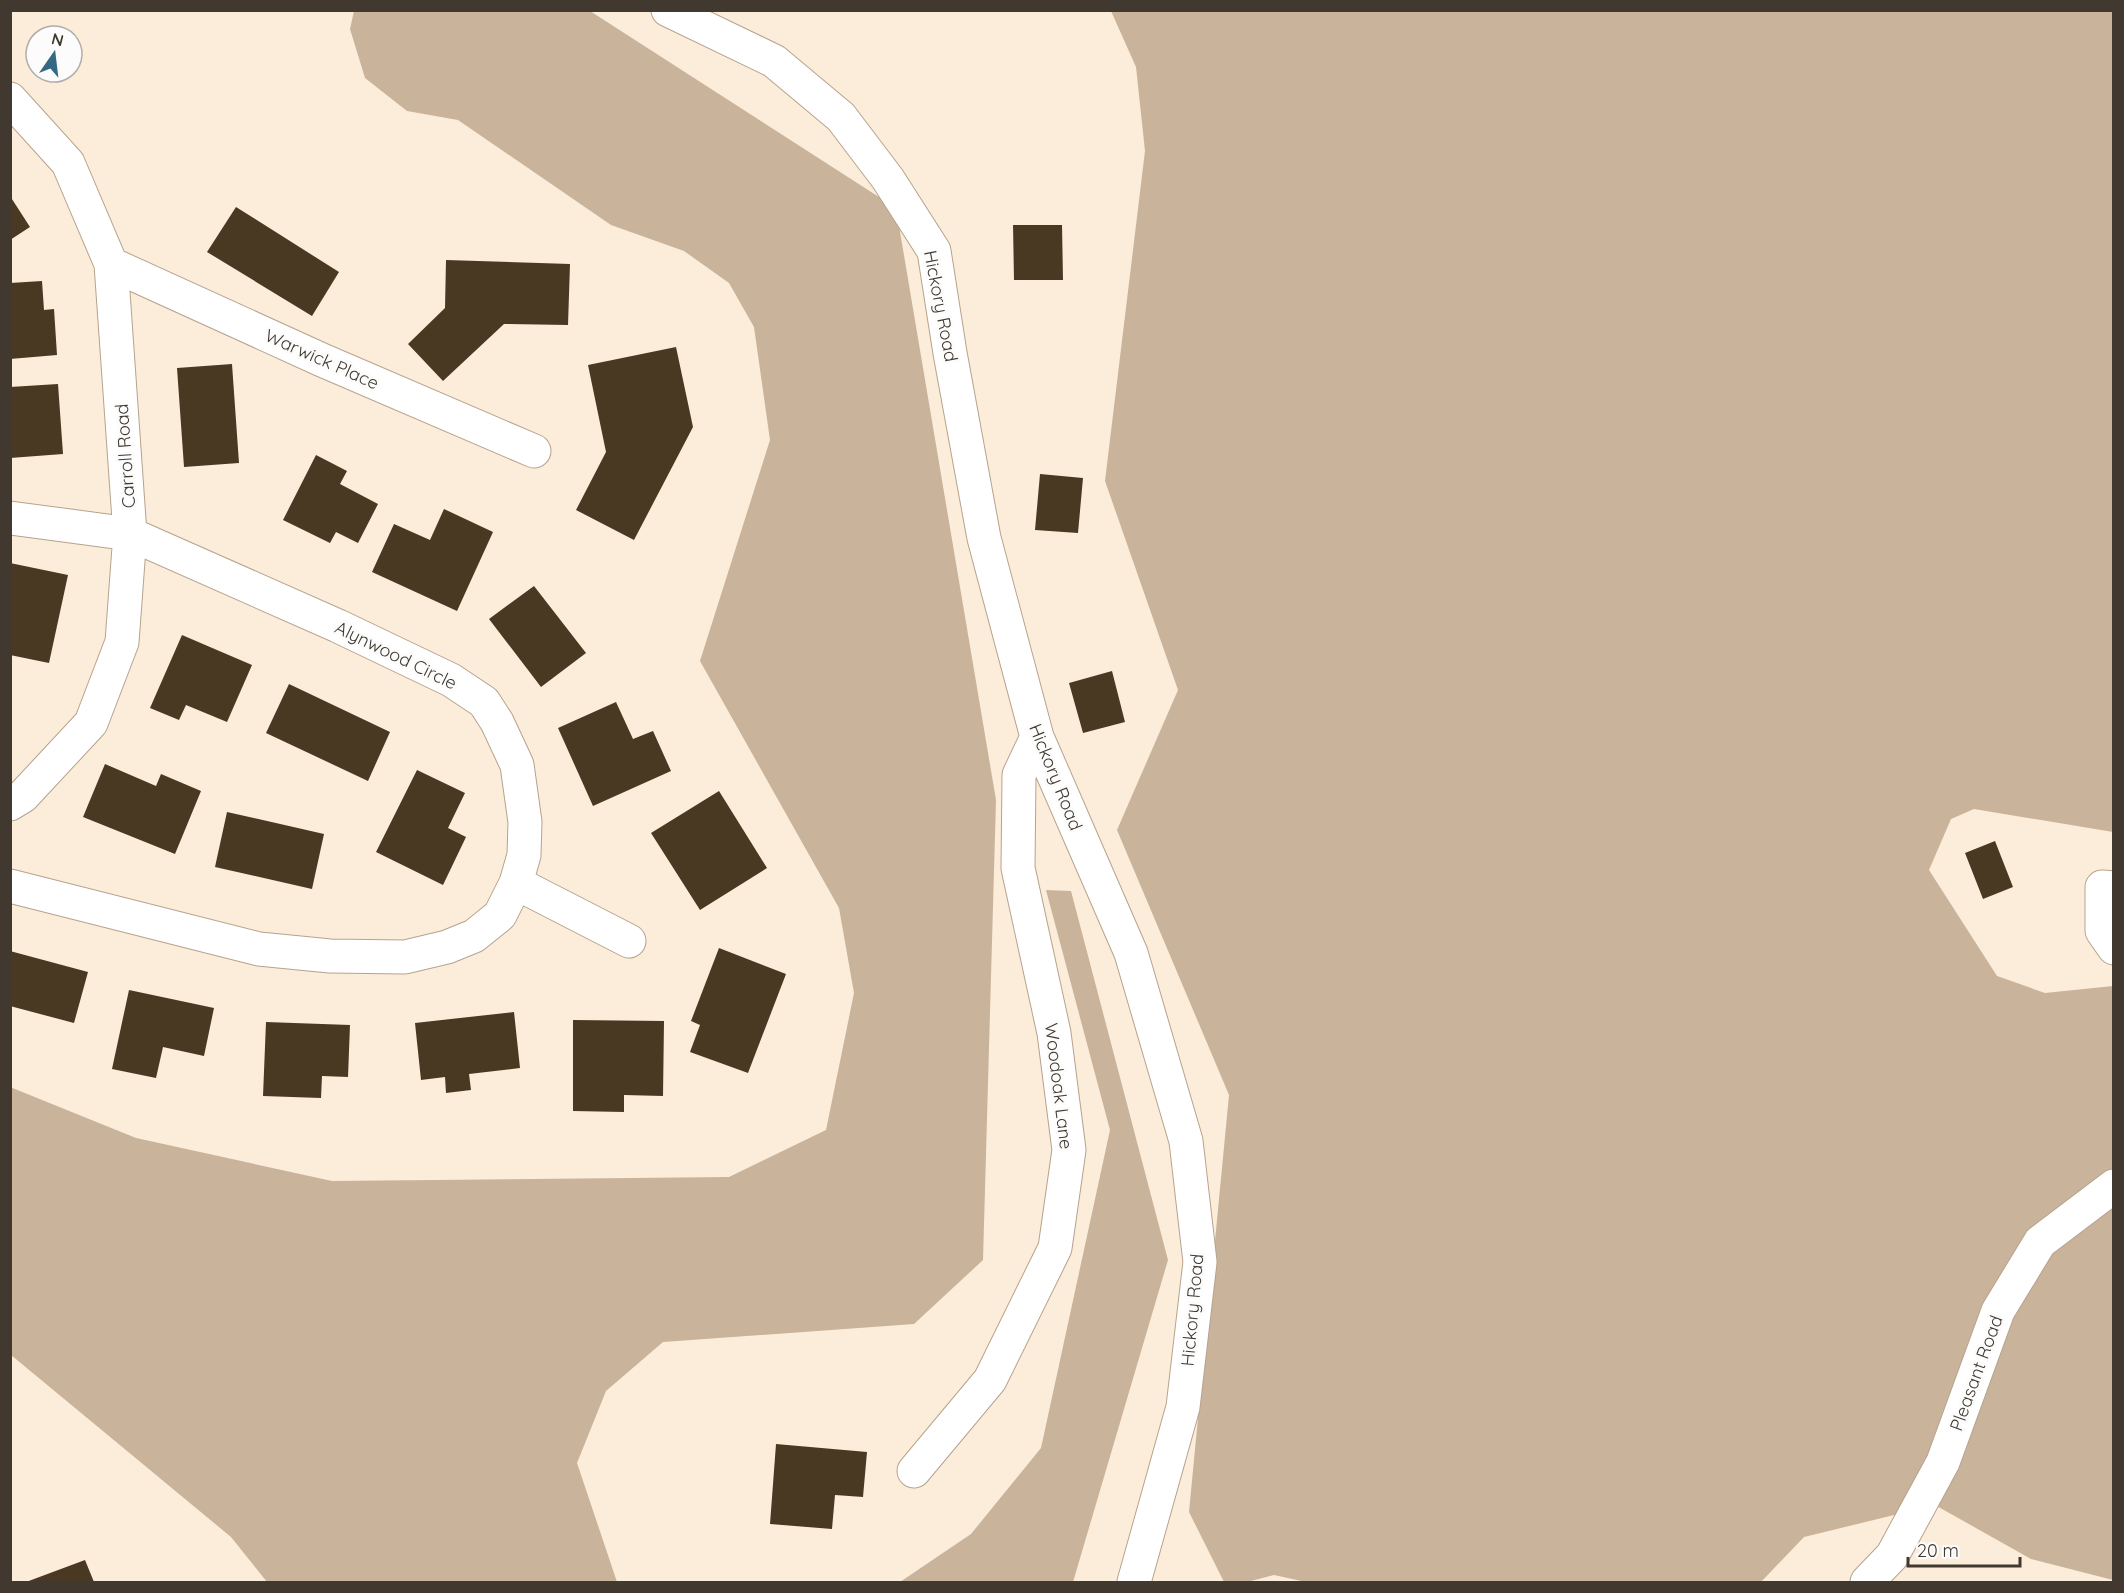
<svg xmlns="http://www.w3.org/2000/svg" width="2124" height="1593" viewBox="0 0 2124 1593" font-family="Quicksand,sans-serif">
	<rect width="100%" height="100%" fill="#fcecda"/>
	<path fill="#c9b39b" d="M354,11h236l306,197 100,592 -13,460 -69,64 -251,18 -57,49 -29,72 40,119h-350l-36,-45 -220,-182 -1,-268 126,51 196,43 397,-4 97,-47 28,-137 -15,-85 -139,-247 70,-221 -16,-113 -25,-44 -45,-32 -73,-26 -153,-105 -51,-9 -42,-33 -15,-49z
		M1111,11h1002v821l-139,-23 -23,10 -22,51 68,106 48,17 68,-7v594l-82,-21 -96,-54 -131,32 -43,45h-455l-32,-7 -27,7h-23l-35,-70 40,-417 -112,-265 61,-140 -73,-209 40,-330 -9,-84z
		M1046,890l25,1 97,369 -95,322h-173l71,-48 70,-86 69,-318z"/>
	<path fill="#493822" d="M10,196l20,31 -20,13z
		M236,207l103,65 -27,44 -105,-64z
		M1013,225h49l1,55h-49z
		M446,260l124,4 -2,61 -64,-1 -61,57 -35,-37 37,-36z
		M42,281l2,29 10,-1 3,46 -47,4v-76z
		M676,347l17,80 -59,113 -58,-30 30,-58 -18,-87z
		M232,364l7,99 -55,4 -7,-99z
		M58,384l5,70 -53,4v-71z
		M316,455l31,16 -7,13 38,20 -20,39 -22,-11 -6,11 -47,-23z
		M1040,474l43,4 -5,55 -43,-3z
		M444,509l49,23 -36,79 -85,-39 22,-48 36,16z
		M10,563l58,12 -19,88 -39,-8z
		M534,586l52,67 -45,34 -52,-68z
		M182,635l70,30 -25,57 -41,-17 -7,15 -29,-12z
		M1112,671l13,51 -42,11 -14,-50z
		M289,684l101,48 -22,49 -102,-48z
		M616,702l17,37 20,-8 18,40 -78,35 -35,-78z
		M105,764l51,22 5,-12 40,17 -26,63 -92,-37z
		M417,770l48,23 -17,35 18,9 -23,48 -67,-33z
		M719,791l48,77 -67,42 -49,-77z
		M227,812l97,22 -12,55 -97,-22z
		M1995,841l18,46 -30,12 -18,-46z
		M719,948l67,26 -38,99 -58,-21 10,-27 -9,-4z
		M10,951l78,21 -14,51 -64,-17z
		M129,990l85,18 -10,48 -41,-9 -7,31 -44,-9z
		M514,1012l6,56 -51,6 2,16 -25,3 -1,-16 -24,3 -6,-57z
		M573,1020l91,1 -1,75 -39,-1v17l-51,-1z
		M266,1022l84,3 -2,52 -26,-1 -1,22 -58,-2z
		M776,1444l91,8 -4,45 -28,-2 -3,34 -62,-5z
		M85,1560l9,22h-68z"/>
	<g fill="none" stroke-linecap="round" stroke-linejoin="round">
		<g stroke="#b6a38e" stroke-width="35">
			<path id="minor" d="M668,10l106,51 67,56 47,62 46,72 16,102 34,185 53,199 94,216 55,188 14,121 -17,145 -49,175
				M10,99l58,64 43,101 19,270 -8,108 -31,81 -68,73 -13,8
				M111,264l211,96 212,91
				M10,518l120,16 208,92 113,54 33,22 13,20 20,43 8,57 -1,33 -8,28 -16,32 -26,21 -27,11 -42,10 -75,-1 -71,-7 -249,-63
				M516,883l113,58
				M2114,888l-12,-1v44l12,17
				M914,1471l76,-91 65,-132 14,-98 -15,-117 -36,-165 1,-93 18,-38
				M1867,1582l25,-26 51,-94 55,-151 42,-69 74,-56"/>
		</g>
		<use href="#minor" stroke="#fff" stroke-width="33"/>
	</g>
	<g text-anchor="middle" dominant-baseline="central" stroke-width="6" stroke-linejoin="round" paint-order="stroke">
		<g font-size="18" fill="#413930" stroke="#fcfcfc">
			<text transform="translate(941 306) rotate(79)">Hickory Road</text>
			<text transform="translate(322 359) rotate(24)">Warwick Place</text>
			<text transform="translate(125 456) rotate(-94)">Carroll Road</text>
			<text transform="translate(396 655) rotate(26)">Alynwood Circle</text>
			<text transform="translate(1056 777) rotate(68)">Hickory Road</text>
			<text transform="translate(1059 1086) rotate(83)">Woodoak Lane</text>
			<text transform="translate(1192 1310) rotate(-85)">Hickory Road</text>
			<text transform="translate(1976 1373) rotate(-70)">Pleasant Road</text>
		</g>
	</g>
	<rect width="2124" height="1593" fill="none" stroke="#413930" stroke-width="24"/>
	<g transform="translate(54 54) rotate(14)"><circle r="28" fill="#fcfcfc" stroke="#b1aeaa" stroke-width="1.5"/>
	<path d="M0-4.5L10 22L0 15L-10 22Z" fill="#336984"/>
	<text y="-9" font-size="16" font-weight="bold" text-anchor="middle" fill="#413930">N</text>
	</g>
	<path d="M1908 1557v9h112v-9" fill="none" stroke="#413930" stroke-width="3"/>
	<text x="1917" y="1557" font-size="18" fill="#413930" stroke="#fcfcfc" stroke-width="4.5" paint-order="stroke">20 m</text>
</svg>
